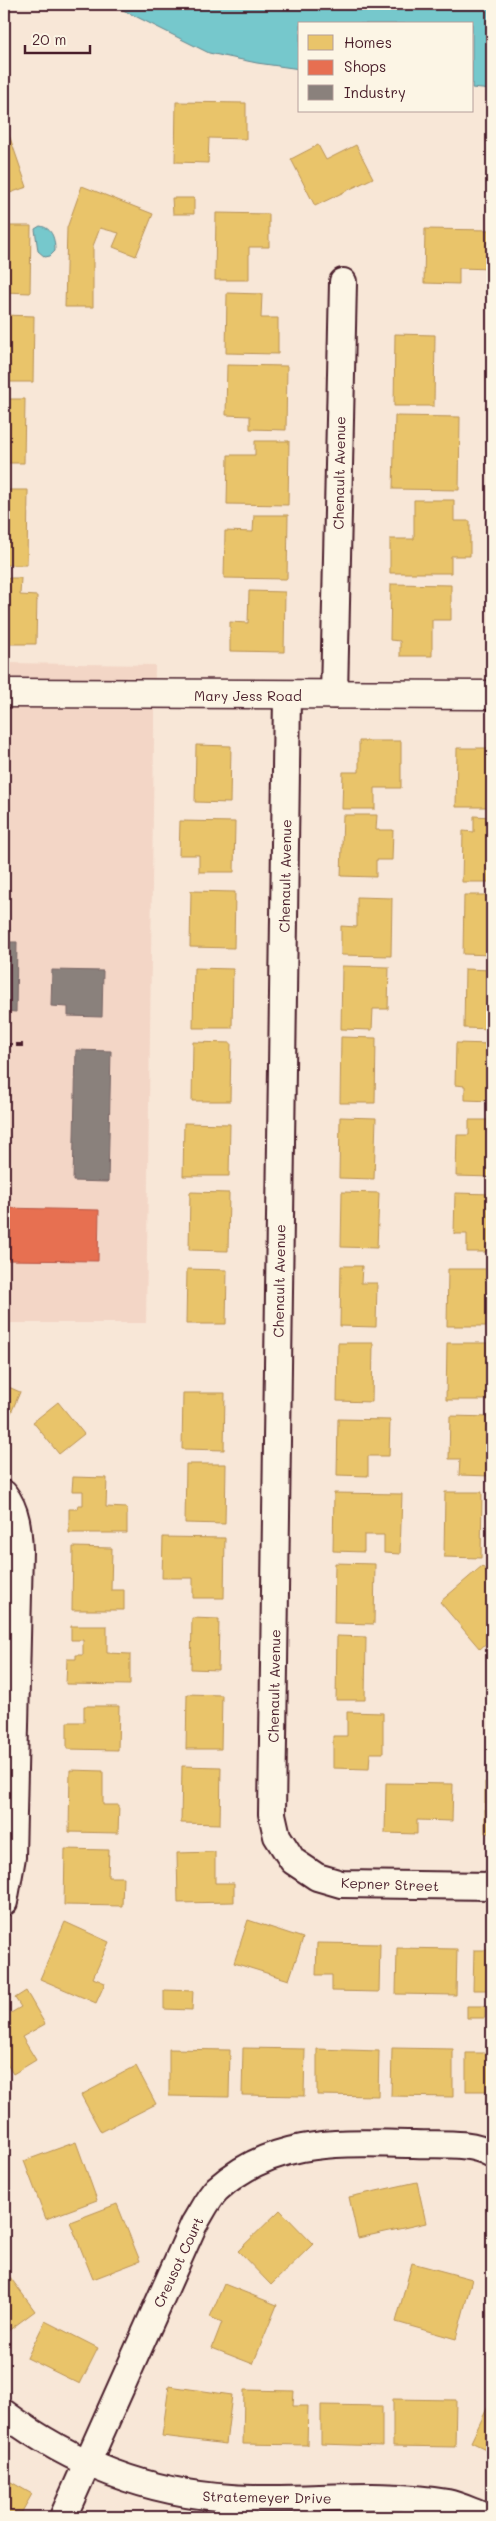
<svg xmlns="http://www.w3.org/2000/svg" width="496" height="2521" viewBox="0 0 496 2521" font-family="Mali,sans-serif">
	<rect width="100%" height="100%" fill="#f8e7d7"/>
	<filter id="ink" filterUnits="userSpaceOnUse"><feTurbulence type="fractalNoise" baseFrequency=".02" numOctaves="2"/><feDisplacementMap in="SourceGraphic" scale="10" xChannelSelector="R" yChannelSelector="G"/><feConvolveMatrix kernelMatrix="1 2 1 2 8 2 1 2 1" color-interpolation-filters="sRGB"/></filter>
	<g filter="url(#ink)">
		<path fill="#f3d6c6" d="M4,663l151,2 -9,658h-142z"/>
		<path fill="#76c8cc" stroke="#64848c" d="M111,4h381v86l-20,-2v-64h-172v45l-43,-6 -48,-10z
			M40,226c13,2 15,14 15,25l-5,5 -5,1 -7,-6 -3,-22z"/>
		<path fill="#e9c46a" stroke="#b99257" d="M176,102l70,1v36l-37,-1 -1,25 -33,-1z
			M8,132l19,55 -23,8v-62z
			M318,145l8,15 30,-15 17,33 -58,28 -24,-47z
			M82,186l71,28 -17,42 -23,-9 6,-14 -19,-5 -7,18v61h-28l2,-79z
			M172,198h22v16h-21z
			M216,213l53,1v33h-20v33h-34z
			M4,226h27l-1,67 -26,-1z
			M425,229l67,1v39l-33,-1v16l-35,-1z
			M227,293l35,1 -1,24h17v36l-52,-1z
			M4,315l30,1 -1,66h-29z
			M395,334l40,1 -1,71h-40z
			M227,365l60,1 -1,64 -36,-1v-13l-24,-1z
			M4,399h21l-1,64h-20z
			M395,416l65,1 -1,73 -66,-1z
			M255,441h34l-1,64 -61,-1 1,-49h27z
			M4,490h24l-1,75h-23z
			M414,500h40v21h16v35h-19v17h-61v-34h24z
			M254,515h34l-1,64 -63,-1 1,-47 28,1z
			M4,578h17l-1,17 17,1 -1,48h-32z
			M391,584l60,1v35h-19v36h-32v-15l-10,-1z
			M249,591l36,1 -1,60 -54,-1v-29l18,1z
			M359,741h42v47h-26v21h-33l1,-37h16z
			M196,745l35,1 -1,57 -35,-1z
			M457,748h35v59h-36z
			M343,815h34l-1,15h17l-1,30h-16v17l-35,-1z
			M474,816l18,1v65h-30l1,-51 11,1z
			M180,821l55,1 -1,50h-35v-17h-20z
			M191,891l44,1 -1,56 -44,-1z
			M464,895h28v60l-29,-1z
			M357,897l35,1 -1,58 -50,-1v-29l16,1z
			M342,966l47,1 -1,42h-15l-1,21 -31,-1z
			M194,968l39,1 -1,59h-39z
			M465,969l27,1v59l-28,-1z
			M341,1037l35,1 -1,65h-35z
			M193,1042l38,1 -1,58h-38z
			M456,1043l36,1v57l-27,-1v-14l-10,-1z
			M340,1117l36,1 -2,61 -35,-1z
			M469,1120h23v57l-36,-1 1,-41h12z
			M184,1123l46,1 -1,52h-46z
			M190,1192l39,1 -1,58 -39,-1z
			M342,1192l37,1 -2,55 -36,-1z
			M455,1193l37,1v58h-25v-18h-13z
			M341,1266h21l-1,17h16l-1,44 -36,-1z
			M187,1269l40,1 -1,54h-40z
			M448,1269h43l-1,57h-43z
			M338,1343h35l-1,59 -35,-1z
			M447,1343h44l-1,57h-44z
			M4,1385l16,7 -9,21 -7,-3z
			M183,1393h42l-1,57 -42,-1z
			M58,1402l26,32 -25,20 -26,-32z
			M450,1416l42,1 -1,59 -32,-1 1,-16h-11z
			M338,1419l52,1 -1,36h-21v20l-31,-1z
			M186,1464h40l-1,60 -40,-1z
			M73,1477l34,1 -1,29 21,1v25h-58v-24h8l1,-4h5v-14h-11z
			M445,1492h37l-1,66 -37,-1z
			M334,1493l68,1 -2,60 -16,-1v-18h-20v17l-31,-1z
			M163,1537l62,1 -1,60h-31v-20h-31z
			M73,1547l39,1 -1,42h13v20h-52z
			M335,1563l40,1 -1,60 -40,-1z
			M482,1566l10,12v60l-12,11 -40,-47z
			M192,1618l27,1 -1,51 -27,-1z
			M71,1626h36v27l23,1v31l-64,-1 1,-25h9v-4h7v-15h-12z
			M337,1636l29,1 -1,63h-29z
			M187,1694l35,1 -1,54h-35z
			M84,1706h35l-1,44 -51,-1v-27h17z
			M347,1712l36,1v40h-13l-1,16 -36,-1v-32h14z
			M182,1766l39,1 -1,57 -39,-1z
			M70,1770l33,1v34h16l-1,28 -49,-1z
			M485,1782h7v51h-7z
			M386,1783l67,1 -1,37 -35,-1v14l-32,-1z
			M65,1849l44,1 -1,27h15l-1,29 -58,-1z
			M215,1852v31h19v19l-56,1 -1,-50z
			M248,1920l55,18 -14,42 -55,-17z
			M65,1922l44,20 -16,36 12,5 -9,20 -56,-24z
			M317,1943l63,1 -1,48 -47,-1v-16h-16z
			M397,1948l60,1 -1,46 -60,-1z
			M474,1950h18v40h-19z
			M164,1990l29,1 -1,19 -28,-1z
			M26,1991l19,33 -23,13 14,23 -23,14 -9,-15v-42l17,-10 -6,-9z
			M467,2006h18v12h-18z
			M243,2048l62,1 -1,47 -62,-1z
			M392,2048l61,1v48l-62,-1z
			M169,2049l61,1 -1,47 -60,-1z
			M317,2049l62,2 -1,45 -61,-1z
			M466,2053h26v38h-26z
			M136,2066l20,38 -55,28 -20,-37z
			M76,2142l21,58 -51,19 -22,-58z
			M417,2182l9,41 -68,15 -9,-41z
			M117,2204l23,57 -47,18 -23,-57z
			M280,2210l33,34 -42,41 -33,-34z
			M412,2263l60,16 -16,60 -60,-17z
			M4,2269l31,42 -31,23z
			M490,2269h2v49h-3z
			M224,2284l53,21 -24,59 -41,-16 10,-26 -12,-5z
			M45,2321l53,27 -18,36 -53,-26z
			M169,2386l63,9 -6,49 -64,-8z
			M244,2390l50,1 -1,15h15l-1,39 -64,-1z
			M492,2398v54l-21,-10z
			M393,2399l63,1 -1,47 -62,-1z
			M321,2405l61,1v40l-61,-2z
			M4,2478l28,16 -13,23h-15z"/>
		<path fill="#e76f51" stroke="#b85746" d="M4,1208l95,2 -1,51 -94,-1z"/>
		<path fill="#8a817c" stroke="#776464" d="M4,942h13l-1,70 -12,-1z
			M52,970l51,1 -1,46 -34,-1v-9l-17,-1z
			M76,1050l35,1 -3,131 -35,-1z"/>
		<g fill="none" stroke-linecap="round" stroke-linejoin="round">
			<g stroke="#4a1f2b" stroke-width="30">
				<path id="minor" d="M287,695l-15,1119 5,22 16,25 24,16 24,7 151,2
					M334,695l9,-413
					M4,1494c13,17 14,36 15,56l-7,307 -8,45
					M4,2413c67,50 142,80 227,85 72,5 145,-8 216,5 14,3 27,10 40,14
					M63,2517l131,-293c7,-11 14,-26 23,-35 58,-52 124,-46 197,-45 24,1 57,-3 78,10"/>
			</g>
			<g stroke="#4a1f2b" stroke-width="31">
				<path id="tertiary" d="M4,693l488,2"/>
			</g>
			<use href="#minor" stroke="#fcf5e5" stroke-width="26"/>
			<use href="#tertiary" stroke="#fcf5e5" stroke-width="28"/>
			<path stroke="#4a1f2b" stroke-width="4" stroke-dasharray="8 4" stroke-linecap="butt" d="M4,1045h19"/>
		</g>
	</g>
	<g text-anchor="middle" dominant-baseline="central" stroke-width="5" stroke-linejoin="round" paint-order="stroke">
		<g font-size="14" fill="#4a1f2b" stroke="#fcf5e5">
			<text transform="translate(339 473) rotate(-89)">Chenault Avenue</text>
			<text x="248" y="695">Mary Jess Road</text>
			<text transform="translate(285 876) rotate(-89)">Chenault Avenue</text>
			<text transform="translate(279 1281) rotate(-89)">Chenault Avenue</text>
			<text transform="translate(274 1686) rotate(-89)">Chenault Avenue</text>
			<text transform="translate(390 1884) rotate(2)">Kepner Street</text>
			<text transform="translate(178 2262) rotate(-65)">Creusot Court</text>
			<text transform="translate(267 2497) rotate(1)">Stratemeyer Drive</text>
		</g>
	</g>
	<rect width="496" height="2521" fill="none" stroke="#fcf5e5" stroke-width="20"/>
	<rect x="10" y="10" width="476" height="2501" fill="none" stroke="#4a1f2b" stroke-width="2" filter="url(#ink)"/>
	<rect x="298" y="22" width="175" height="90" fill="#fcf5e5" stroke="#b59f9b"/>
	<rect x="308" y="35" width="25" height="15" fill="#e9c46a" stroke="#b59f9b"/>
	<text x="344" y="48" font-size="15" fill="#4a1f2b">Homes</text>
	<rect x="308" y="60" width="25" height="15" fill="#e76f51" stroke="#b59f9b"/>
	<text x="344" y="72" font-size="15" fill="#4a1f2b">Shops</text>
	<rect x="308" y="85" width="25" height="15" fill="#8a817c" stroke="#b59f9b"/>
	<text x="344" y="98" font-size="15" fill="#4a1f2b">Industry</text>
	<path d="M25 45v8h65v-8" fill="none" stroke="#4a1f2b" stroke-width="2.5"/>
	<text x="32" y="45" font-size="15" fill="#4a1f2b" stroke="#fcf5e5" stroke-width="4" paint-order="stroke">20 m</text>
</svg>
